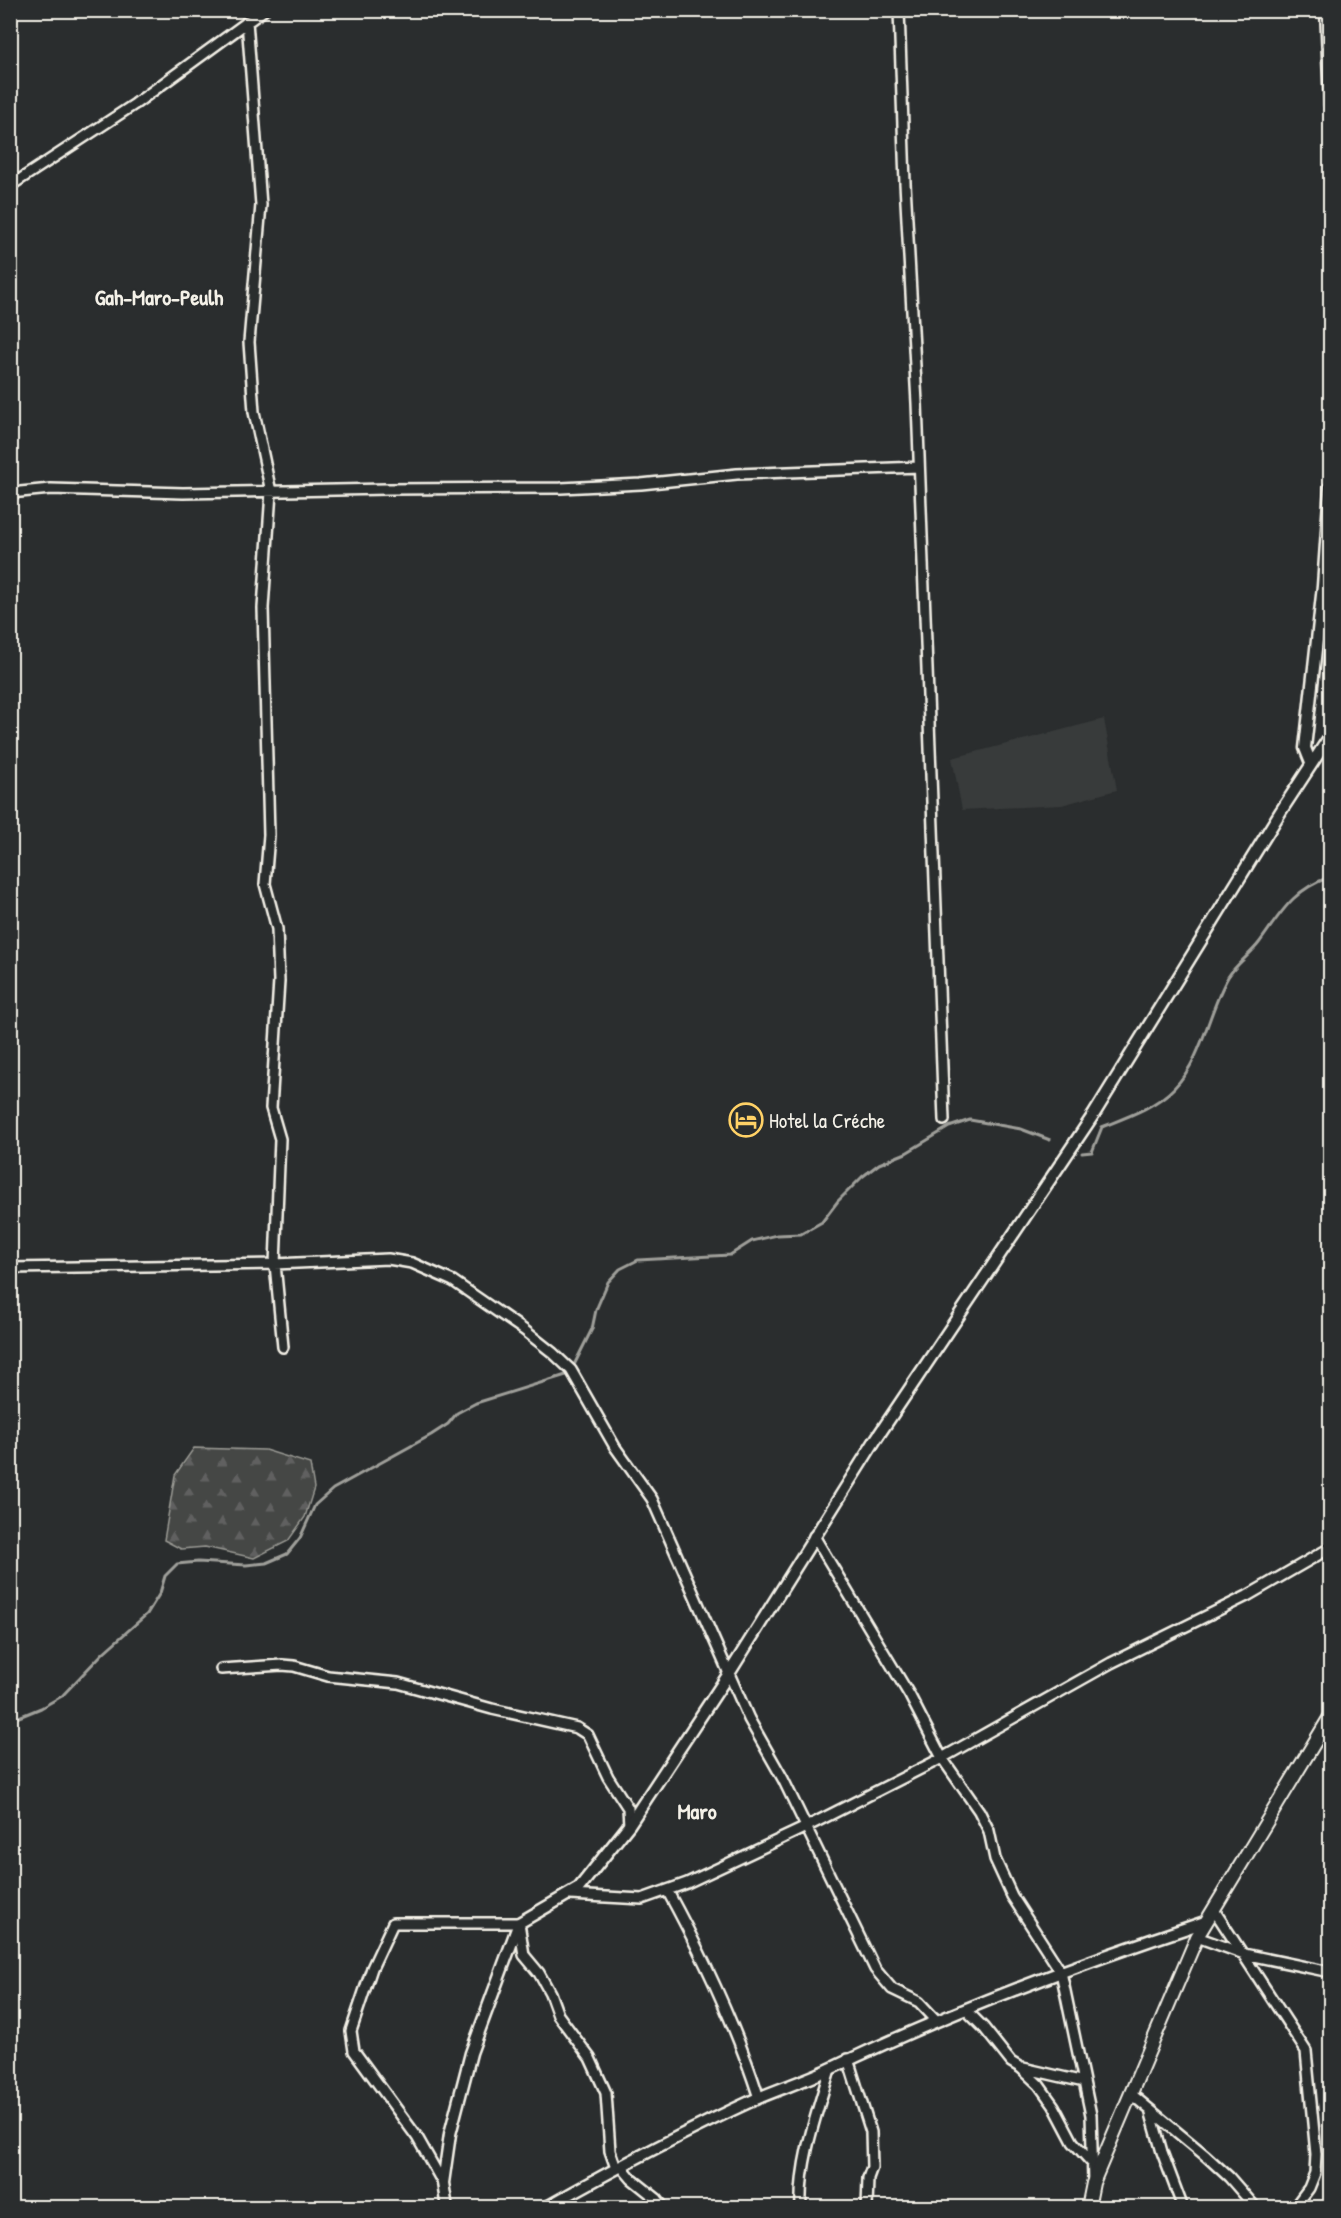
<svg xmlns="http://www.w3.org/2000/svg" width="1341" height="2218" viewBox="0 0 1341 2218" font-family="'Patrick Hand',sans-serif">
	<defs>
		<pattern id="forest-firs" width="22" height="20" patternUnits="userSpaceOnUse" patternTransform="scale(1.5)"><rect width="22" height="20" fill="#444645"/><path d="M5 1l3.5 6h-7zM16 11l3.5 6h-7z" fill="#606160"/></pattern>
	</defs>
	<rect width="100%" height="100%" fill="#2a2d2e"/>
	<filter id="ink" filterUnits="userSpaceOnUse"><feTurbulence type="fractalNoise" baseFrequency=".0167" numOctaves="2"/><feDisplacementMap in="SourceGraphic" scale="12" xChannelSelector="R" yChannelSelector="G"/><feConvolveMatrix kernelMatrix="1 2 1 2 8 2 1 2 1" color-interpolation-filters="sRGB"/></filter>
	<g filter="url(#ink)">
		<path fill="#373a3a" d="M1104,719l13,71 -55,15 -100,5 -10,-52z"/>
		<path fill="url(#forest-firs)" stroke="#9c9c96" stroke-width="1.5" d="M194,1448l71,2 45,14 4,24 -9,29 -17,24 -34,17 -49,-11 -24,2 -17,-9 11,-65z"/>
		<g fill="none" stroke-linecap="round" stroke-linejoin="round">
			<path stroke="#9f9f9a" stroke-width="3" d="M1330,579l-4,56 2,9 2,3
				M1082,1153l10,-1 10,-25c25,-10 54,-20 72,-39 29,-30 34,-76 54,-111 8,-13 22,-22 31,-34 22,-30 33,-53 71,-66
				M574,1365l18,-36 4,-19 12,-28 12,-13 18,-9 92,-5 22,-14 25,-6 24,-1 21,-12 16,-21 24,-24 17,-13 27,-11 43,-26 21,-7 51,9 29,11
				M10,1723l4,-4 27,-11 21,-12 41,-43 44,-39 13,-21 5,-17 12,-12 21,-2 48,3 20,-2 21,-9 13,-16 15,-33 18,-16 98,-54 17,-11 9,-11 19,-10 90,-28"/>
			<g stroke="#f4f1e8" stroke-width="14">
				<path id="minor" d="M899,10l6,173 12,220 27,717
					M247,21l14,184 -12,137 5,70 17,80 -8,116 6,227 -4,49 12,45 2,52 -8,127 9,31 -5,125 8,83
					M10,186l125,-82 129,-94
					M10,493l41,-4 132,4 204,-4 174,-1 80,-4 96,-10 182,-7
					M10,1268l265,-4 113,-5 24,4 41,18 71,49 29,23 18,17 44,77 37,52 97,220 34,60 92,190 17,20 27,13 17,18
					M814,1536l96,160 32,62 37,53 10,20 6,28 17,37 49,76 30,143 2,66
					M221,1669l61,-4 12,1 34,10 70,7 94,26 85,19 11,7 20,42 20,31 1,17
					M667,1890c36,66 69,136 92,208
					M570,1895l72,4 45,-16 119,-56 136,-69 169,-95 136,-67 83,-48
					M1214,1910l92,141 10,103 -1,19 -6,15 -15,20
					M1197,1937l47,17 86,18
					M966,2010l18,18 27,34 10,6 18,17 15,21 19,36 19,21
					M848,2059l23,73 1,35 -4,11 -1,30
					M1023,2068l61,14
					M1131,2094l75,62 23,21 27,31
					M1150,2110l12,42 21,56
					M621,2166l11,13 25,20 7,9
					M443,2183l-26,-46 -63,-86 -3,-20 21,-63 21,-45h126l5,32 15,18 11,20 8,22 32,43 16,35 4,58 6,17
					M801,2208c-2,-47 16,-95 29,-139"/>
			</g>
			<g stroke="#f4f1e8" stroke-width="15">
				<path id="tertiary" d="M1326,10l4,95
					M1311,763l-6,-15 18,-162 7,-99
					M447,2208l-4,-25 7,-49 21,-81 48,-130 60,-35 50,-63 101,-153 146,-233 218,-325 187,-303 49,-75
					M545,2208c69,-39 141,-77 213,-110 24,-10 48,-18 72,-29 121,-58 247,-105 375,-147"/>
			</g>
			<g stroke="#f4f1e8" stroke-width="16">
				<path id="secondary" d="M1088,2208l5,-25 104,-246 133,-220"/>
			</g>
			<use href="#minor" stroke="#2a2d2e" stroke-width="9"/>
			<use href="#tertiary" stroke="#2a2d2e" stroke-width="10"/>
			<use href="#secondary" stroke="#2a2d2e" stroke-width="12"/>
		</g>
	</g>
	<defs>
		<g id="hotel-ring" transform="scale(1.725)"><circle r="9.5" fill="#2a2d2e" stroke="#ffd166" stroke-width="1.5"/><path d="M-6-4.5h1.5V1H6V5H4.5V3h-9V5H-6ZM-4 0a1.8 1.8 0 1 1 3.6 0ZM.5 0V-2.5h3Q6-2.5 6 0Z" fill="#ffd166"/></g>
	</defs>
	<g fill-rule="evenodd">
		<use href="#hotel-ring" x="746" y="1120"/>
	</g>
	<g text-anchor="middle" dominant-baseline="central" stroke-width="4.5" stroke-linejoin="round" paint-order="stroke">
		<g font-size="21" fill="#f4f1e8" stroke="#2a2d2e" text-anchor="start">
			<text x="769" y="1120">Hotel la Créche</text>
		</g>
		<g font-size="22" font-weight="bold" fill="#f4f1e8" stroke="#2a2d2e">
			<text x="159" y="297">Gah-Maro-Peulh</text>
			<text x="697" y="1811">Maro</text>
		</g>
	</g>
	<rect width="1341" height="2218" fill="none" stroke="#2a2d2e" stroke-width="36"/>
	<rect x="18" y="18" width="1305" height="2182" fill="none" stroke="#f4f1e8" stroke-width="2" filter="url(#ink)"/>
</svg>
